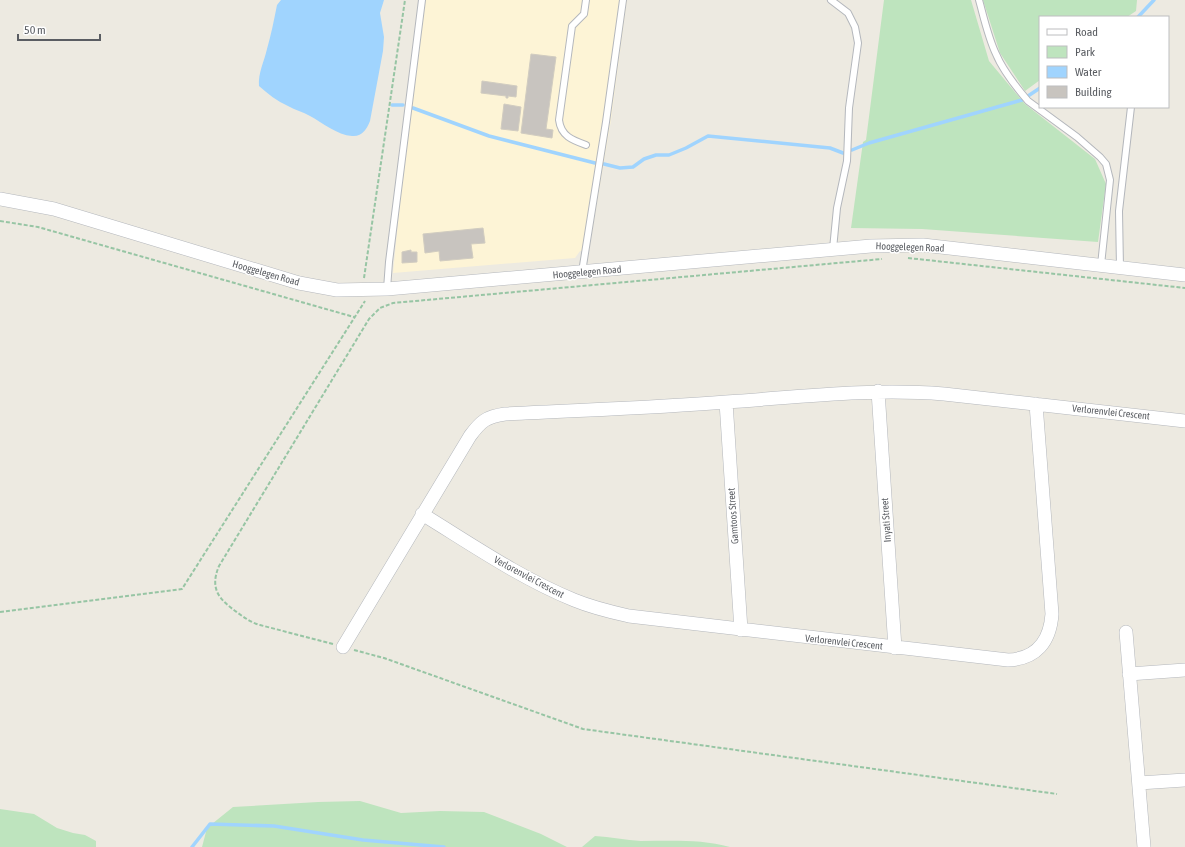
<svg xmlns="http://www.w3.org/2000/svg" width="1185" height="847" viewBox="0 0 1185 847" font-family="'Asap Condensed',sans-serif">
	<rect width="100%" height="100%" fill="#edeae1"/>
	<path fill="#fdf4d6" d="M420,0h207l-16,120 -22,131h-9l-5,7 -182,15z"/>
	<path fill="#bee4be" d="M884,0h87l18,61 36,43 70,55 11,25 -8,58 -176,-13 -71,-1 12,-86 3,-2z
		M983,0h154l-1,11 -9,6h-87v63l-15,11 -25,-38z
		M360,801l41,12 39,-2 44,1 57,22 26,13h-365l5,-19 26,-21 85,-5z
		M0,809l34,5 23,14 16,5 12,2 11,6v6h-96z
		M595,836c15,1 31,4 46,5 30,0 60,-2 89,6h-148z"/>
	<path fill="#a0d4fe" d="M281,0h103l-4,13 4,24 -1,14 -13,70c-3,8 -8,16 -18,15 -15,-1 -29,-13 -42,-20 -7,-4 -15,-6 -22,-10 -11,-5 -20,-12 -29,-20 -1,-13 5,-24 8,-37 4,-14 7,-29 10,-44z"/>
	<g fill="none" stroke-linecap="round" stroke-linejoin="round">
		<path stroke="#a0d4fe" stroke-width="3.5" d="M1138,17l16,-17
			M392,105h11
			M413,108l76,28 106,27
			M852,150l17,-7 153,-43 18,-12
			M604,164l16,4 13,-1 11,-8 12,-4h13l17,-7 22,-12 122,12 13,5
			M192,847l18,-23 64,2 89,14 81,7"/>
	</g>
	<path fill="#c8c4bf" stroke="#d1ccc0" d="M531,54l25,3 -10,72 7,1 -1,8 -31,-5z
		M482,81l35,5 -1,11 -8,-1v2h-2v-2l-25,-3z
		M504,104l17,3 -3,24 -17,-2z
		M483,228l2,15 -14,1 2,14 -33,3 -1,-10 -14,2 -2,-19z
		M411,250v2h6v10l-15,1v-11z"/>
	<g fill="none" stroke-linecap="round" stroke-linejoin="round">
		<g stroke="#b4b7bc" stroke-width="8">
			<path id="lane" d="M586,0l-2,14 -12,12 -13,94c2,16 13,20 27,25
				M831,0l17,13 7,14 3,16 -9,65 -2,53 -10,47 -4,41
				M979,0c5,18 9,37 17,54 7,17 20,33 32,47l49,36 23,20 6,7 4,16 -9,85
				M1120,268l-1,-57 12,-104
				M582,272l24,-150 17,-122
				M387,289l2,-27 33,-262"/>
		</g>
		<g stroke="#b4b7bc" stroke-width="14">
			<path id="street" d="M0,199l54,10 245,74 38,7 50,-1 484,-43 52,-1 262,30
				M878,391l17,257
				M726,402l15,228
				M422,514c49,30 98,64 152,86 17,7 37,12 55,16l379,44c28,-1 42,-18 44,-46l-16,-210
				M1126,632l18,215
				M343,647l127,-211c11,-15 16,-19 35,-22 74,-4 148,-6 221,-12 74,-5 144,-14 218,-8l241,27
				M1129,674l56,-4
				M1139,783l46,-3"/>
		</g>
		<path stroke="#97c5a4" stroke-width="2" stroke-dasharray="4 2" stroke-linecap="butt" d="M0,221l38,6 316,90
			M908,258l277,30
			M364,278l41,-278
			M0,612l182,-23 183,-288
			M333,644l-73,-19c-8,-2 -15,-7 -22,-12 -18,-13 -29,-23 -19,-47l150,-247 11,-11 13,-5 489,-44
			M354,650l30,8 199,71 474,65"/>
		<use href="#lane" stroke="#fff" stroke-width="6"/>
		<use href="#street" stroke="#fff" stroke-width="13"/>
	</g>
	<g text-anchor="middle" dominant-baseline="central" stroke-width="3" stroke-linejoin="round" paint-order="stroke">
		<g font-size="10" fill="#5a5d62" stroke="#fff">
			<text transform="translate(910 247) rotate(2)">Hooggelegen Road</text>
			<text transform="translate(587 272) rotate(-5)">Hooggelegen Road</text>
			<text transform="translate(266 273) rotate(16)">Hooggelegen Road</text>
			<text transform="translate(1111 412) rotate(6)">Verlorenvlei Crescent</text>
			<text transform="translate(733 516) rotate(-94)">Gamtoos Street</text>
			<text transform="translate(886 520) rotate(-94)">Inyati Street</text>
			<text transform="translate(529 577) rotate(28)">Verlorenvlei Crescent</text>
			<text transform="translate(844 642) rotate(6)">Verlorenvlei Crescent</text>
		</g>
	</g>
	<rect x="1039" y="16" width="130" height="92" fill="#ffffff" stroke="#bdbec0"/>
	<rect x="1047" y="29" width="20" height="6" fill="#ffffff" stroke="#bdbec0"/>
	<text x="1075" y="36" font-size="12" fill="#5a5d62">Road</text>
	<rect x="1047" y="46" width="20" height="12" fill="#bee4be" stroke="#bdbec0"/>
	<text x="1075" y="56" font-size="12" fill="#5a5d62">Park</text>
	<rect x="1047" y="66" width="20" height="12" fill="#a0d4fe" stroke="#bdbec0"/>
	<text x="1075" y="76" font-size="12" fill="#5a5d62">Water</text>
	<rect x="1047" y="86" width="20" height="12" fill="#c8c4bf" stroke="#bdbec0"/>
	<text x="1075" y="96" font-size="12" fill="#5a5d62">Building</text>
	<path d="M18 34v6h82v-6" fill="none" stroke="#5a5d62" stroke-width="2"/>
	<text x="24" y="34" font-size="12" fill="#5a5d62" stroke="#ffffff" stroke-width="3" paint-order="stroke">50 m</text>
</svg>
